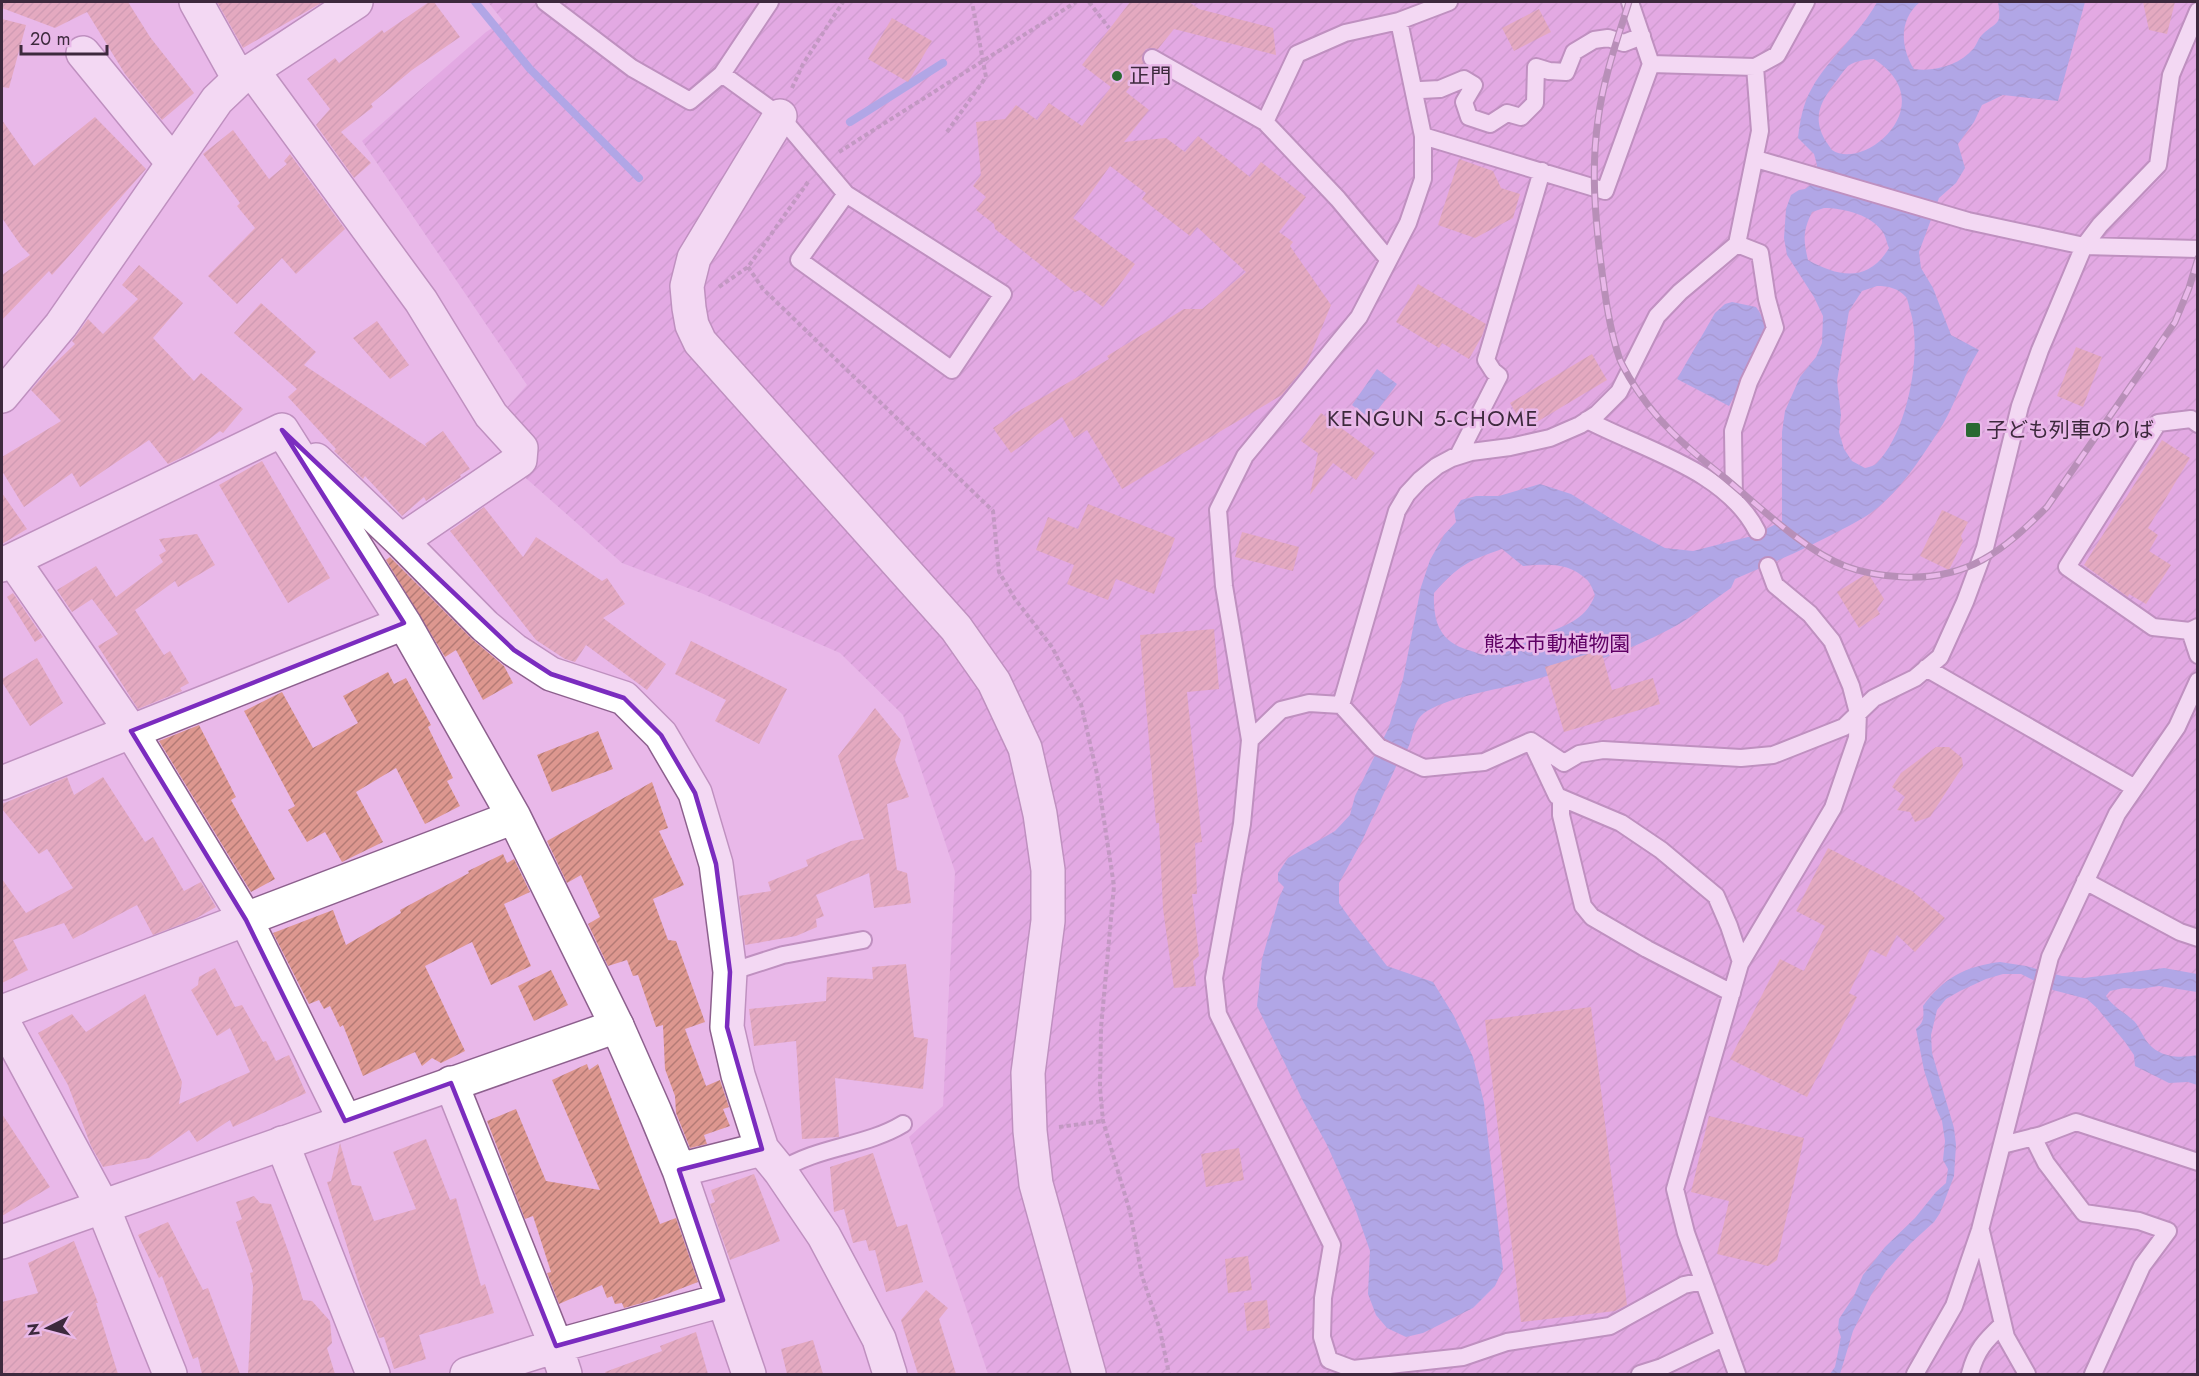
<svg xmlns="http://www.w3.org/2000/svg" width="2199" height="1376" viewBox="0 0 2199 1376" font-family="Jost,'Noto Sans JP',sans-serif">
	<defs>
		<pattern id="garden-furrows" width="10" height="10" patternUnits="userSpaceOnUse" patternTransform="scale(1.5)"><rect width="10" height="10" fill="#db98dc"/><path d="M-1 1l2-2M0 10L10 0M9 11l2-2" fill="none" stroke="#b37cb4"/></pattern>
		<pattern id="water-waves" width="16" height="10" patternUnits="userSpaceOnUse" patternTransform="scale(1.5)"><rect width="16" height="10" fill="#6e90e3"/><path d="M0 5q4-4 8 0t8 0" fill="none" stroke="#5c76b9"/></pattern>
		<pattern id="building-hatch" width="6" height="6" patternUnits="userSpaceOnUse" patternTransform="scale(1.5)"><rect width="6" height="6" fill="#dd978f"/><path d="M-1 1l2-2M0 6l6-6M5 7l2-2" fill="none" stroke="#b47b76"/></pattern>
	</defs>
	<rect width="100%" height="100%" fill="#e9b8e9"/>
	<path fill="url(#garden-furrows)" d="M488,2h1709v1372h-1209l-79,-237 34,-31 12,-234 -52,-157 -63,-62 -139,-60 -79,-30 -102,-90 -18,-60 25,-28 -165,-244 124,-109 17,-11z"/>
	<path fill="url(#water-waves)" fill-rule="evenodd" d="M1877,2h43c-21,17 -20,45 -6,67 21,3 46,-4 60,-21 3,-4 4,-9 7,-12 16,-16 21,-9 17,-34h87l-27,99 -55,-6 -21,10 -8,17 -16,22 7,24 -9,15 -17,15 -20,54 2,16 12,20 18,47 28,15c-15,24 -22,50 -36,74 -16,25 -36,57 -58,77 -13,13 -30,22 -46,30 -34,18 -69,33 -104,48l-4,9c-20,14 -40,30 -61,41 -43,23 -90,38 -137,51 -33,10 -76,14 -106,31 -19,11 -10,34 -28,49l-37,81 -23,42v20l12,17 36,46 46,16 21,34 19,41 11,46 19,166 -8,17 -22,22 -50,25 -17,4 -19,-9 -11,-13 -8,-21 2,-43 -16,-46 -27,-60 -24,-44 -46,-95 5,-47 17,-61 5,-11 -6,-6v-8l10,-15 47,-27 15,-16 5,-19 34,-69 14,-48 18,-92 9,-27 14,-25 12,-13 -2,-12 7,-10 15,-4h23l41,-12 31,10 47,29 47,25 28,3 59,-15 30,-15v-89l3,-21 15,-34 16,-20 6,-14 1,-27 -9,-19 -27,-42 -3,-17 2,-29 5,-14 8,-5 6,-1 7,-5 5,-19 -3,-11 -16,-16c2,-17 5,-35 14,-50 17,-31 48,-54 65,-86zM1874,59c70,45 -10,113 -42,91 -1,-1 -4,-6 -5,-7 -15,-23 -8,-39 7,-59 4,-5 9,-13 14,-18 9,-6 17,-6 26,-7zM1824,208c20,0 49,7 60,26 2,4 3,10 5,14 -21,35 -50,29 -81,12 -5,-21 -5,-29 4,-48zM1877,286c11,0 21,2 29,11 2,3 3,9 4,13 13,40 -2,122 -33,153 -3,3 -8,4 -12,5l-13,-7 -8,-12 -5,-17 2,-17 -4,-34 12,-70 13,-20zM1502,549l21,17c22,-2 46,-4 63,13 4,3 7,11 9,16 -10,27 -33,31 -57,42 -15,6 -35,18 -52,18 -6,0 -13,-4 -18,-5 -29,-9 -35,-29 -34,-57 24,-27 33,-32 68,-44z
		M1732,302l24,5c9,12 12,24 5,39l-32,60 -52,-27 38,-66 10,-9z
		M1377,369l20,15 -26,35 -19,-14z
		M2000,962l26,4 36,10 22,2 80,-10 33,6v18l-38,-6 -19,3 -16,-1 -14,3 -4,5c7,11 18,16 28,25 4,4 6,10 10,16 11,20 33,22 53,18v30l-9,-3 -19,1 -34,-17 -1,-11 -9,-13 -28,-34 -10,-9 -34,-9 -32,-16h-18l-17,5 -26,12 -14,8 -9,11 -6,25 1,18 22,75 2,17 -2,31 -14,37 -6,9 -23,21 -25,28 -15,24 -18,36 -13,43h-10l5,-7 6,-30 -3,-8 1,-10 15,-23 9,-21 22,-28 30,-29 21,-26 10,-9 2,-14 -5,-9 2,-19 -3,-20 -6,-13 -12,-38 -8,-41c8,-7 8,-12 7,-23 20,-28 43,-40 77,-44z"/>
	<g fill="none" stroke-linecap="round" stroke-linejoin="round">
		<path stroke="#6e90e3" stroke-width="8" d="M475,2l55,67 109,109
			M850,122l93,-59"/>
	</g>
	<path fill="url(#building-hatch)" d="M2,2h126l22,35 44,56 -32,27 -37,-46 -38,-62 -32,16 -53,-20z
		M217,2h106l-80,46z
		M429,2h5l26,35 -48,33 -41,34 2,3 -32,25 30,31 -17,15 -38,-53 14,-16 -23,-30 28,-21 4,5 43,-33 2,3z
		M1130,2h59l10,7 74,19 3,27 -102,-26 -16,20 -6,-1 -6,1 -4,9 4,8 -20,26 23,18 -25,32 42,-4 19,14 13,-16 52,41 11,-15 45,35 -27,35 14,10 -3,4 41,59 -24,59 -25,31 -160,94 -35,-59 -13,8 -12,-21 -51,36 -18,-25 22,-15 94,-54 -2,-3 77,-47h18l44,-37 -49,-45 -7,9 -48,-37 4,-6 -36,-27 -37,52 62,46 -32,43 -23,-17 -5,2 -80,-63 -1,-5 -18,-14 10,-13 -13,-11 8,-11 -5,-53 29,-3 11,-14 21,15 12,-17 33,23 29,-39 -29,-22z
		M2143,2h32l-8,32 -18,-4z
		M1539,9l12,23 -37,19 -12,-23z
		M892,18l40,23 -24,41 -40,-23z
		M2,19l24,6 -17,63 -7,-1z
		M95,117l51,52 -94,106 -3,-4 -47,49v-45l28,-20 -8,-8 -20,-29v-98l32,46z
		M233,130l36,49 18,-15 -3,-3 6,-7 55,75 -49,45 -14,-16 -45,46 -29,-28 47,-48 -18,-22 3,-3 -37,-49z
		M1459,159l34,12 8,17 19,6 -7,24 -38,20 -37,-13z
		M139,265l44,38 -30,35 41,43 7,-8 42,36 -20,24 -3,-2 -29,22 -23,11 -19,-24 -69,47 -8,-14 -48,34 -22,-36v-14l59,-36 -30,-31 18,-21 26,-25 -3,-3 16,-22 15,15 35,-35 -16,-14z
		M1418,284l68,40 -4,12 -13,23 -27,-16 -3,5 -43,-26z
		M261,303l55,49 -12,13 123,82 -2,-3 18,-13 27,38 -10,6 1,2 -35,24 -2,-4 -22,19 -37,-40 -2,3 -29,-28 2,-2 -48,-52 9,-8 -63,-56z
		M377,321l32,44 -19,14 -37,-41z
		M2076,347l26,10 -19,50 -26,-11z
		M1592,354l15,26 -82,49 -15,-26z
		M1321,413l54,40 -19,27 -23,-17 -23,32 8,-42 -17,-12z
		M2162,440l28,18 -42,70 10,7 -9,16 22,14 -25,39 -17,-10 -1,3 -44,-32z
		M262,461l68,117 -42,25 -69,-118z
		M2,493l25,36 -25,15z
		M1088,504l87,34 -21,56 -38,-15 -8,21 -41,-16 7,-19 -38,-15 12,-33 30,12z
		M484,507l39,50 13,-20 66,44 5,-3 18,26 -22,14 63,46 -19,26 -61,-45 -11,17 -10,-3 -29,-19 -86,-109z
		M1942,510l26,12 -7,14 2,5 -14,29 -29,-14z
		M1242,532l57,15 -6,24 -58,-14z
		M197,534l18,31 -37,22 -3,-6 -40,29 29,45 6,-4 19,32 -9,5 2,3 -44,18 -40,-63 20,-12 -26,-35 -20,13 -15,-22 39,-24 20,31 47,-35 -4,-7 7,-4 -7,-12z
		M390,557l82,82 32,27 9,17 -30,17 -27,-50 -11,7 -59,-97z
		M1868,573l16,26 -7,10 3,5 -21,14 -22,-36z
		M13,593l30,44 -8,5 -28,-45z
		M1214,629l5,60 -32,3 15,150 -7,1 2,51h-5l7,62 -6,5 3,25 -22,2 -11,-79 -4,-86h-3l-16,-188z
		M691,641l96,48 -28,55 -44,-23 11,-21 -51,-26z
		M1601,650l11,40 41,-12 7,26 -96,28 -19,-65z
		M37,658l26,45 -33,23 -28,-44v-3z
		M388,672l6,12 12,-6 25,47 -3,2 25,51 -6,3 13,25 -35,18 -29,-56 -40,24 27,50 -41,20 -17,-30 -18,10 -19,-32 7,-4 -51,-95 38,-19 31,56 45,-25 -15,-27z
		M875,708l26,32 -6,20 14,37 -22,7 10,66 10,3 4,30 -37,5 -5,-35 -53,22 8,21 -8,3 1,8 -21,9 -51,9 -6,-49 32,-5 -3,-9 40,-16 -2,-6 45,-19 13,-2 -26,-83z
		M199,725l37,72 -5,3 44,79 -24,13 -92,-151z
		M598,731l15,38 -61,23 -15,-37z
		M1936,747h13l13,11 1,8 -33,51 -15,5 -5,-10 -13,-2 8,-13 -13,-10 9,-14z
		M67,777l7,18 29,-18 42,65 8,-5 31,54 17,-9 15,25 -21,12 -42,16 -16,-30 -64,34 -9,-16 -51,17 15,30 -26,13v-104l24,34 47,-25 -26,-39 -8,5 -37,-45v-5z
		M652,782l16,46 -9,3 25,54 -31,14 15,41 8,1 29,81 -20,7 21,57 14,-6 9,27 -6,2 7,17 -26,9 3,9 -17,4 -14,-35 -1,-17 -10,-27 -2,-44 -7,2 -18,-52 -5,1 -6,-16 -19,6 -20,-42 12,-7 -19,-42 -14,8 -20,-42z
		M1828,848l84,43 33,27 -30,34 -18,-17 -11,22 -16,-8 -21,44 8,4 -50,100 -77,-38 50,-100 24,12 21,-45 -29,-15z
		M503,854l4,9 7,-4 16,33 -26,12 27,62 -40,19 -19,-43 -47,24 40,85 -24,12 -9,-5 -10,8 -7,-14 -52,24 -20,-51 -3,2 -10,-21 -6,3 -5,-9 -10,4 -36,-71 60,-23 13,35 55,-32 -1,-3 69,-37 -1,-2z
		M906,964l8,73 14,2 -5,50 -88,-11 4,59 -37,2 -6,-98 -42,5 -5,-37 77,-8 1,-24 46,2 -1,-12z
		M215,968l20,39 7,-2 21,37 3,-1 10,20 13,-6 17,38 -73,34 -3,-7 -33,22 -8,-12 -40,28 -46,9 -12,-21 -23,-61 -30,-52 34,-19 14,18 59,-38 37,88 -3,22 71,-32 -20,-44 -13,8 -26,-46 7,-5 1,-8z
		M551,970l17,35 -34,16 -16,-35z
		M1591,1007l36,298 -12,6 -94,11 -36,-302z
		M587,1064l2,6 9,-6 62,160 16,-6 22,64 -49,19 -25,7 -2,-5 -7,1 -3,-8 -5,2 -5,-13 -43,19 -12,-31 4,-1 -18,-56 -8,3 -38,-98 29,-12 30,72 54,9 -48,-110z
		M2,1114l48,73 -48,29z
		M1709,1116l95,22 -27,122 -9,6 -51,-12 12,-53 -38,-9z
		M426,1139l24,61 6,-2 25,88 4,-2 9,29 -75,22 7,24 -32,10 -10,-32 -5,1 -18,-47 -34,-109 4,-1 9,-38 12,42 9,1 13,35 42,-12 -23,-57z
		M1239,1148l5,32 -38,7 -5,-33z
		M873,1153l24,74 10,-3 16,58 -37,10 -11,-42 -6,1 -3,-11 -13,3 -9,-34 -10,3 -4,-45z
		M754,1174l26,67 -50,19 -20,-56 5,-2 -4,-12z
		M254,1196l6,7 11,1 19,52 13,44 9,1 18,20 2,22 -5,5 8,26h-87l5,-88 -3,-13 3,-1 -17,-50 6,-3 -6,-17z
		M168,1222l35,68 5,-2 32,86h-38l-4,-17 -5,2 -31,-83 -3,2 -21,-43z
		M74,1241l24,62h-2l22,71h-116v-72l36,-9 -10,-30z
		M1248,1256l4,34 -24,3 -3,-34z
		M926,1290l22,18 -9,11 17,55h-38l-17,-54z
		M1267,1300l3,28 -23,3 -3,-28z
		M696,1332l12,42h-102l-1,-2 57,-21 -2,-5z
		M813,1340l10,34h-36l-6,-25z"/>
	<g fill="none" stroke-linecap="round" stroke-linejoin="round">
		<g stroke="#8d608e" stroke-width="20">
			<path id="lane" d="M545,2l87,66 58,33 32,-27 48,-72
				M1399,21l24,115v43l-15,44 -49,94 -114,139 -27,54 6,76 26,154 -8,84 -28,154 4,36 114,231 -9,53 -1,39 7,23 24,9 110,-12 44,-15 103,-16 74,-41 19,-4
				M1152,58l113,64
				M1651,64l104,3 22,-12 29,-53
				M722,74l58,42 66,78 157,100 -51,76 -153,-110 47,-66
				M1415,95l6,-5 19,-1 24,-10 10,6 -10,17 5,15 21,7 17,-11 14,4 14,-14 1,-36 13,4 17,1 8,-20 20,-12 14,-2 16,5 18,-7
				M1423,136l182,55 46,-127 -21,-62
				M1756,159l212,62 116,25 114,3
				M1388,259l-50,-60 -73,-77 32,-68 48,-21 54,-12 50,-19
				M1587,420c57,30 139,50 170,111
				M2198,424l-7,-5 -33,4 -91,144 86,60 37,4 8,-4
				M1458,456l41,-80 -6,-5 -7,-11 56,-189
				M1734,500l-1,-69 16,-49 26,-54 -8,-29 -7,-46 -23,-9
				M2190,631l8,24
				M1926,668l209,120
				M1341,705l56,-194 10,-17 13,-14 17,-14 15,-8 19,-6 39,-5 40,-9 30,-13 17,-11 22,-22 38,-76 23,-24 57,-48 23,-113 -5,-64
				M1250,740l31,-30 28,-7 32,2 38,42 45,21 60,-6 47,-21 26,55 64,27 40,27 55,46 13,30 12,36
				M1531,741l33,22 15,-9 24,-4 138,8 32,-3 71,-28 30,-29 41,-20 25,-21 25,-55 20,-54 35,-142 20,-56 44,-104 16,-21 58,-60 13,-90 27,-64
				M1561,798v17l22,91 9,11 55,32 85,44
				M2085,881l95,51 18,6
				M730,972l53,-17 80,-15
				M2033,1137l13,26 38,50 55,8 29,10 -26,35 -49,108
				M2002,1145l40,-10 34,-13 122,40
				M780,1171c38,-25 85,-24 123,-47
				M1981,1231l25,106 21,37
				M1640,1374l22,-7 61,-29
				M1737,1374l-51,-141 -11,-44 65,-225 93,-156 24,-70 1,-25 -7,-27 -19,-45 -22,-27 -35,-29 -7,-19
				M1915,1374l39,-68 26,-76 70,-273 67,-143 60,-87 21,-46
				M1970,1374c6,-24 15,-33 33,-50"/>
		</g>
		<g stroke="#8d608e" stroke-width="36">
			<path id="street" d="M196,2l43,77
				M83,53l90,110
				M252,70l169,231 70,114 30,33 -1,12 -119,81
				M780,116l-86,142 -7,28 2,22 3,17 8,17 256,286 38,54 31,66 15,66 8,56v51l-20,152 2,58 6,53 53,190
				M2,396l59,-71 156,-225 22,-21 117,-77
				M316,460l85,81 84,85 29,24 37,24 73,24 37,37 34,58 21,71 14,108 -3,55 11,48 24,74 18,22 44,65 55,103 11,35
				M13,560l118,171 115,189 99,201
				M2,565l280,-135 122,193 110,194 103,209 38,86 24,58 70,204
				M2,783l402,-160
				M2,1012l512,-195
				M451,1083l105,263 9,28
				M282,1143l91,231
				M679,1170l83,-21
				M467,1374l89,-28 167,-46"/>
		</g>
		<g stroke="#8d608e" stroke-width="36">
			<path id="secondary" d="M2,1020l100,185 68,169
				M2,1242l615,-216"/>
		</g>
		<path stroke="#947194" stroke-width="4" stroke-dasharray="4.5 3" stroke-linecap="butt" d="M1089,2l20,26
			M792,88l11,-24 40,-62
			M947,132l39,-55 -14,-75
			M839,152l237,-150
			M748,267l15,22 230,222 6,61 16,27 37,48 29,57 16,70 17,112 -13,142 -1,60 3,33 27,91 12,64 18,54 9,44
			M719,287l29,-20 60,-85
			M1059,1127l44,-6"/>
		<use href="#lane" stroke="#fff" stroke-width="16"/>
		<use href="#street" stroke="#fff" stroke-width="33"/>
		<use href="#secondary" stroke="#fff" stroke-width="33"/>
		<g stroke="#7d5e7d" stroke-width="7">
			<path id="rail" d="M1629,2c-12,38 -26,78 -31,118 -7,48 -3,96 3,144 4,31 8,63 18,93 2,7 7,14 10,20 25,43 58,71 96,101 35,29 79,72 120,88 18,7 39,10 58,11 65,3 100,-26 144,-70l128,-185 14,-34 9,-30"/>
		</g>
		<use href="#rail" stroke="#e9b8e9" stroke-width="4.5" stroke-dasharray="14" stroke-linecap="butt"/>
	</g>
	<path d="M0 0H2199V1376H0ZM282,430l232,220 37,24 73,24 37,37 34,58 21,71 14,108 -3,55 35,122 -83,21 44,130 -167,46 -105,-263 -106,38 -99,-201 -115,-189 273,-108z" fill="#e9b8e9" fill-opacity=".55" fill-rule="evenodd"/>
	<path fill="none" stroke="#7b2cbf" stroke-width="4.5" stroke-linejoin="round" d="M282,430l232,220 37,24 73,24 37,37 34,58 21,71 14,108 -3,55 35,122 -83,21 44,130 -167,46 -105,-263 -106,38 -99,-201 -115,-189 273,-108z"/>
	<g fill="#2a6932" stroke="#e9b8e9" stroke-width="2">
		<circle cx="1117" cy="76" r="6"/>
		<rect x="1965" y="422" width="16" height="16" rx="3"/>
	</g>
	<g text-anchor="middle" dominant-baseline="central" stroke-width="5" stroke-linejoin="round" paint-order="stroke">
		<g font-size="21" fill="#3d293d" stroke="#e9b8e9" text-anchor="start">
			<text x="1129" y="76">正門</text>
			<text x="1986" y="430">子ども列車のりば</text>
		</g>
		<g font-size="21" fill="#5f0064" stroke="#e9b8e9">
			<text x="1557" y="644">熊本市動植物園</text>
		</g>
		<g font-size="22" letter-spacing="1.5" fill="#3d293d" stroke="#e9b8e9">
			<text x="1433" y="418">KENGUN 5-CHOME</text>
		</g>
	</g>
	<rect width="2199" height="1376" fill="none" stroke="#3d293d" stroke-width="6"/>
	<g transform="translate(48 1328) rotate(264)" stroke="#e9b8e9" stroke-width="4.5" paint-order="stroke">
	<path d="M0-4.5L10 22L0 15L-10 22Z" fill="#3d293d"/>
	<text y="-9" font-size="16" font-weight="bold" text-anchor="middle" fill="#3d293d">N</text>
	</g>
	<path d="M21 45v9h86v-9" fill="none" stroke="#3d293d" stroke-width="3"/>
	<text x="30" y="45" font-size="18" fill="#3d293d" stroke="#e9b8e9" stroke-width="4.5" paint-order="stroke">20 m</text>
</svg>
